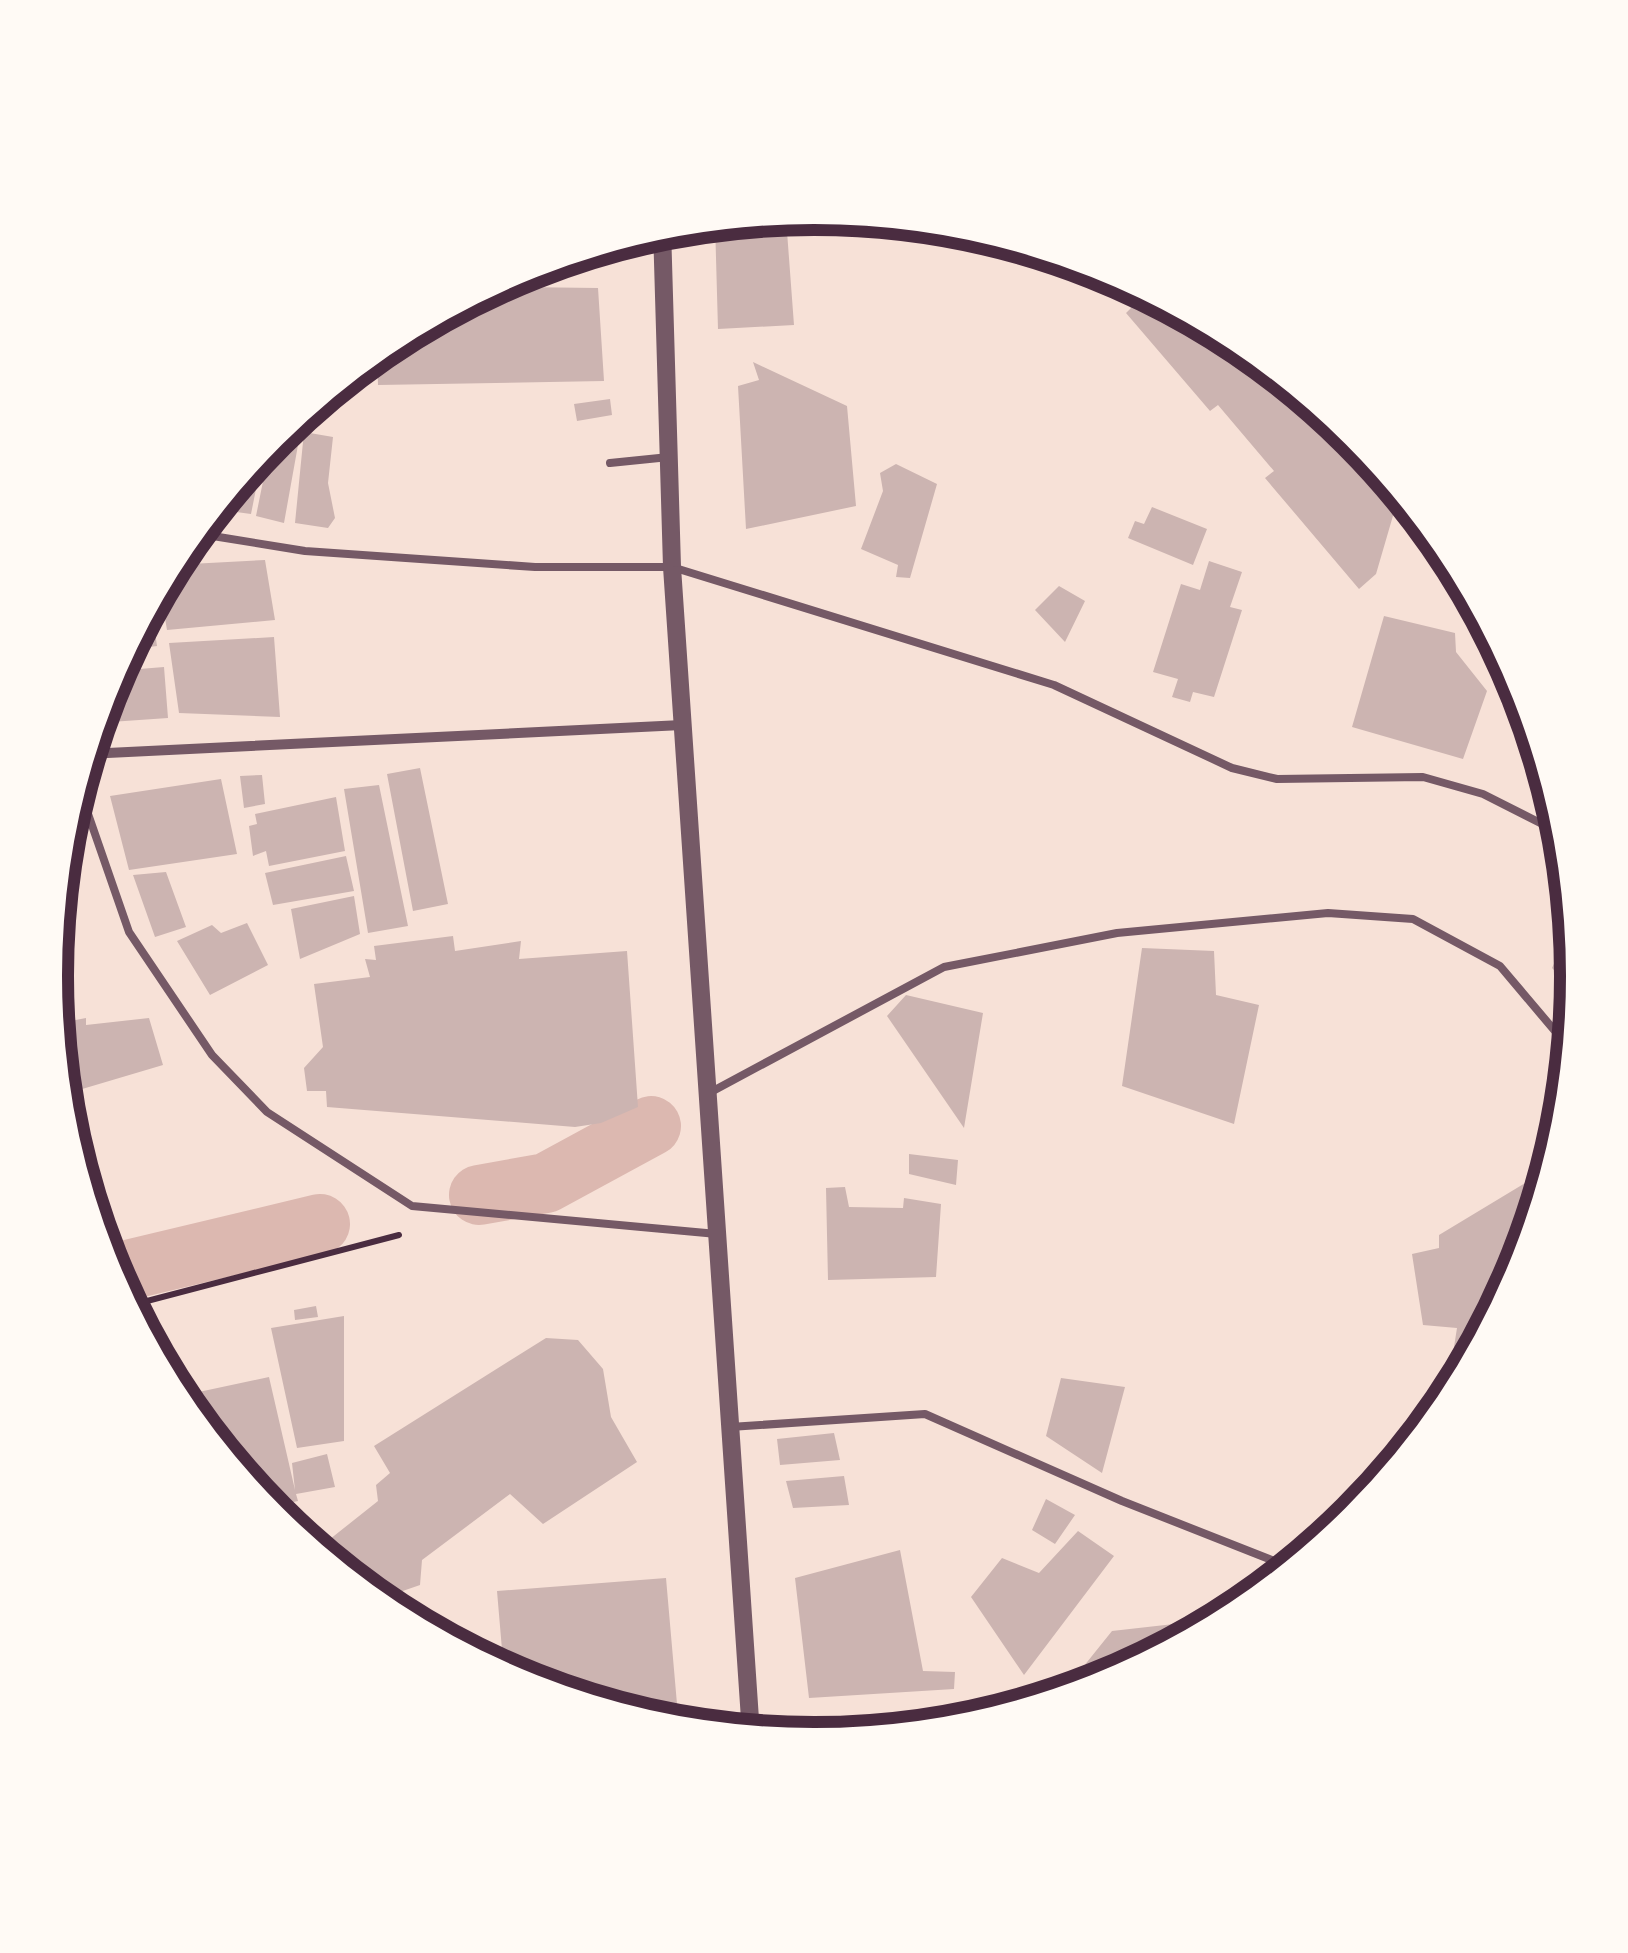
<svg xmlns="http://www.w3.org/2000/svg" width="1628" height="1953" viewBox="0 0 1628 1953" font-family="'Varela Round',sans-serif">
	<rect width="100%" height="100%" fill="#f7e1d7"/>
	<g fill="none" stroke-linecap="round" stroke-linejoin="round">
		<path stroke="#dcb8b0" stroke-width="60" d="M479,1195l67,-12 105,-57
			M111,1274l209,-50"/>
	</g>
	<path fill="#ccb4b1" d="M786,218l8,107 -76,4 -3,-107z
		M1081,263l26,8 132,71 52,43 32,36 2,-2 72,83 -21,72 -17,15 -94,-111 9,-7 -56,-66 -8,6 -84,-98 5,-5 -31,-36 -7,6z
		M517,273l1,14 80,1 6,93 -226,4 -1,-33 13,-11z
		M753,362l94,44 9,100 -110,23 -8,-143 21,-6z
		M362,364l2,22 -28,3v-4z
		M610,399l2,16 -35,6 -3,-17z
		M304,432l29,5 -5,46 7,35 -7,10 -33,-5z
		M271,442l27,3 -14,78 -28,-7z
		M264,449l-13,65 -37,-5z
		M896,464l41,20 -27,94 -14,-1 2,-12 -37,-16 22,-58 -3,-18z
		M1152,507l55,22 -14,36 -65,-27 7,-17 9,3z
		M183,546l7,18 75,-4 10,60 -108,10 -7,-42z
		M1209,561l33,11 -12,35 12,3 -28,87 -21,-5 -3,10 -18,-5 6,-18 -25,-7 28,-88 19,6z
		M1059,586l26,15 -20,41 -30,-32z
		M151,604l6,42 -31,4z
		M1384,616l71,17 1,19 31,39 -24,68 -111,-32z
		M274,637l6,80 -101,-4 -10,-70z
		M164,667l4,51 -72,5 19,-52z
		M420,768l28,136 -35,7 -26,-137z
		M262,775l3,29 -21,4 -4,-32z
		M221,779l16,75 -108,16 -19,-74z
		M379,785l29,141 -40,7 -24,-144z
		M336,797l9,54 -76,15 -3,-15 -13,5 -4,-30 8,-2 -2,-10z
		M346,856l8,35 -81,14 -8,-32z
		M166,872l20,55 -31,10 -22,-62z
		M354,896l6,38 -60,25 -9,-50z
		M247,923l21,42 -58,30 -33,-54 35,-16 9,8z
		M453,936l2,15 66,-10 -2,18 108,-8 11,156 -37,16 -26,4 -248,-20 -1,-16h-19l-3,-23 19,-21 -9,-63 56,-7 -5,-18 11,1 -2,-14z
		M1142,948l72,3 2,44 43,10 -25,119 -112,-38z
		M1557,957l21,20 -2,17 -24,-26z
		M906,995l77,18 -19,115 -77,-112z
		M86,1018v7l63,-7 14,47 -101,30 -7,-71z
		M909,1154l49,6 -2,25 -47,-11z
		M1550,1168l-30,101 -46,85 -20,-7 3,-19 -34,-3 -11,-71 27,-6v-13z
		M845,1187l4,20 54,1 1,-10 37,6 -5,73 -108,3 -2,-92z
		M316,1306l2,11 -23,3 -1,-10z
		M344,1316v125l-47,7 -26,-120z
		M546,1338l32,2 25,29 8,48 26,45 -94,62 -33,-30 -88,66 -2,25 -26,9 -15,-11 -17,6 -47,-38 63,-50 -2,-16 14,-12 -16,-27z
		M269,1377l26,113 -3,-27 35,-9 8,33 -39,7 2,7 -31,7 -85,-103 -2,-9z
		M1061,1378l64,9 -23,86 -56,-37z
		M834,1433l6,27 -60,5 -3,-26z
		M844,1476l5,29 -56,3 -7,-27z
		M1046,1499l29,16 -20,29 -23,-14z
		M300,1517l8,10 -13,7 -9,-8z
		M1078,1531l36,25 -90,119 -53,-78 31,-39 37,15z
		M900,1550l23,121 32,1 -1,17 -145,9 -14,-120z
		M666,1578l13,149 -158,-45 -17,-9 -7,-82z
		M1227,1618l-121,65 -47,14 53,-66z"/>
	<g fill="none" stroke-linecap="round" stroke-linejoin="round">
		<path stroke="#4a2c40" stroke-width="6" d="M128,1306l271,-71"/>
		<path stroke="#755966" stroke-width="8" d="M610,463l59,-6
			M194,533l111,18 230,16h137l382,118 178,83 45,11 146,-2 60,17 81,41
			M78,785l51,147 83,123 55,57 145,94 305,28
			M711,1092l233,-125 173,-34 211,-20 85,6 87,47 71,84
			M730,1427l195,-13 197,87 170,67"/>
		<path stroke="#755966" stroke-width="10" d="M87,754l595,-29"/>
		<path stroke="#755966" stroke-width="18" d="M662,228l10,339 79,1167"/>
	</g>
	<path d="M0 0H1628V1953H0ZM68 976a746 746 0 1 1 1492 0a746 746 0 1 1-1492 0Z" fill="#fffaf5" fill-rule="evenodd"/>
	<path fill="none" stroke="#4a2c40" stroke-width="12" d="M68 976a746 746 0 1 1 1492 0a746 746 0 1 1-1492 0Z"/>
</svg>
